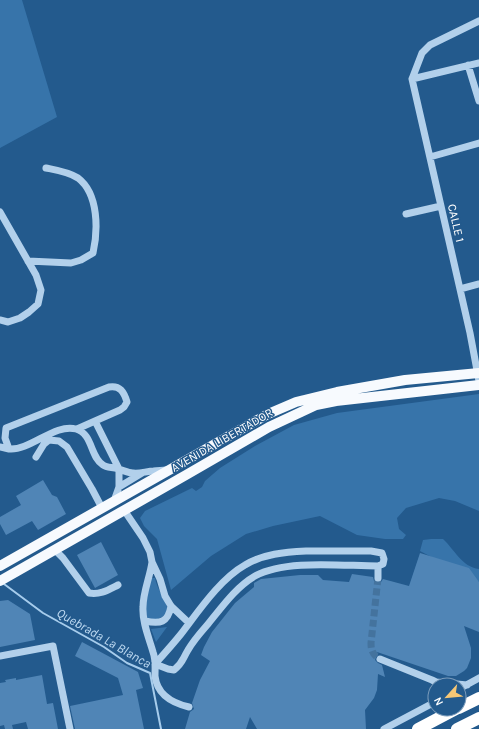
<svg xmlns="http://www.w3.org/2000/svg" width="479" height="729" viewBox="0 0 479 729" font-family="Karla,sans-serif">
	<rect width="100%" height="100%" fill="#235a8d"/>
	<path fill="#3774aa" d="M0,0h22l35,117 -57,31z
		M479,394v117l-24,-10 -16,-3 -33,10 -9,10 2,11 7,6 -3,4h-18l-28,-4 -37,-19 -47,10 -27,8 -35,22 -40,34 -14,-51 -13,-13 -4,-8 5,-7 47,-23 4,3 6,-4 3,-6 15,-13 35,-22 39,-21 43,-12z
		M431,539h12c11,10 19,28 36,30v13l-59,-31 3,-11z
		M151,578h4c2,12 12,22 13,34 -6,6 -13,10 -21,6 -4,-13 1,-27 4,-40z
		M167,627l-11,15 -5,-13z"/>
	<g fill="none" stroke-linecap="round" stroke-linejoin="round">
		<path stroke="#a6ccec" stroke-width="2" d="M4,584l39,29 61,34 23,16 23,10 11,56"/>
	</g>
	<path fill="#5085b6" d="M43,480l9,15 5,2 9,17 -28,16 -6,-9 -26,14 -6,-11v-7l21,-12 -5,-9z
		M101,542l17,33 -23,13 -18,-33z
		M420,553l49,15 10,14v50l-15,-6 7,22v10l-4,10 -3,3 -8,5h-8l-71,-24 1,3 -2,2 -1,3 3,3 4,2 3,12 -7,-3 -1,16 -3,8 -9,12 1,19h-109l-7,-12 -4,12h-61l5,-17 4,-3 -2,-6 8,-23 10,-19 -9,-6 3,-8 8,-15 23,-29 19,-16v-4l7,-4 39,-4h18l5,5 26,2 3,-8 21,3 1,4 4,2 3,-1 2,-3 26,7z
		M8,600l22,14 5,26 -35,7v-46z
		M82,642l56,30 5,16 -7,2 8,39h-69l-5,-23 53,-11 -5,-17 -43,-22z
		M42,675l5,29 6,-1 5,26h-30l-2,-7 -14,3 1,4h-8l-1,-4 -4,1v-43l6,-1 -1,-2 11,-2v2z"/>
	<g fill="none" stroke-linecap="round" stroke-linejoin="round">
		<path stroke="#44739e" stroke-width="7" stroke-dasharray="7 3.5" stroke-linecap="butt" d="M378,578l-7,65c0,8 2,12 9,16"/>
		<path stroke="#b2d0eb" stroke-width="7" d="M479,21l-49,24 -8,8 -10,26 58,254 9,48
			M468,65l11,36
			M412,79l67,-16
			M430,157l49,-14
			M0,212l36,63 5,15 -3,14 -9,8 -9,6 -12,4 -8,-2
			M406,214l35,-8
			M28,261l43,2 10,-3 12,-7c5,-22 6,-59 -15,-75 -9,-6 -22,-8 -32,-10
			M460,289l19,-5
			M77,429l18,-8
			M0,447l9,2
			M36,457l8,-13 5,-4 10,1 8,6 25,42 10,19
			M119,487l23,-14
			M114,501l5,-14v-18l-24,-48 25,-11 4,-3 3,-5c-3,-10 -7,-17 -18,-15l-103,41 -1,10 4,11c21,2 46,-26 67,-20 17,5 14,28 27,36 4,3 10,2 15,4 5,1 10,4 15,4 7,1 14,-2 21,-2 4,-1 8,0 12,-1
			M124,510l19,28 7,14 2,10 8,17 5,17 6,10 18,17
			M55,550l8,8 26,35c11,2 19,-3 29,-8
			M306,551h65l11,2 2,6 -1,5 -5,2c-35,0 -92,-7 -123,10 -19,11 -33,31 -47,48 -7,8 -15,17 -20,26 -6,10 -5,13 -14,20l-6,-1 -13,-5c9,-10 18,-20 26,-30 17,-22 39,-55 64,-69 18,-11 40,-13 61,-14z
			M152,562c-2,15 -9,30 -9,45 -1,15 6,31 10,45 3,8 2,16 2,24 2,19 17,27 34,31
			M378,578v-12
			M145,621c15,3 23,2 26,-15
			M0,656l53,-10 17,83
			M380,659l52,21 4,2 1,3
			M436,682l31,3
			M459,689l20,-11
			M384,729l51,-27"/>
		<path stroke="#f7fafe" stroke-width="10" d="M0,566l268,-152 28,-12 41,-10 68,-12 74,-7
			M0,581l186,-106 83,-48 47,-22 20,-4 143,-16"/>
		<path stroke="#fff" stroke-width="12" d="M459,708l20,-10
			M418,729l38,-20
			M457,729l22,-11"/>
	</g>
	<g text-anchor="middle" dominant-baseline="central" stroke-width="3" stroke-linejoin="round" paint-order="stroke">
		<g font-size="12" fill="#fff" stroke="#235a8d">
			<text transform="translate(456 223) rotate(77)">CALLE 1</text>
			<text transform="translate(222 440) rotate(-30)">AVENIDA LIBERTADOR</text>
		</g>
		<g font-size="13" font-style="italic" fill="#bedaf2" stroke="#235a8d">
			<text transform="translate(104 638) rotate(30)">Quebrada La Blanca</text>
		</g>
	</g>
	<g transform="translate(447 697) rotate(243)"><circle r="19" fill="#235a8d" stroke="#7b9cbb"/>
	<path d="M0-3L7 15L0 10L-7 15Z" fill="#f6c775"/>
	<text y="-6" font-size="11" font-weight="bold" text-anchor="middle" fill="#ffffff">N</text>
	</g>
</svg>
